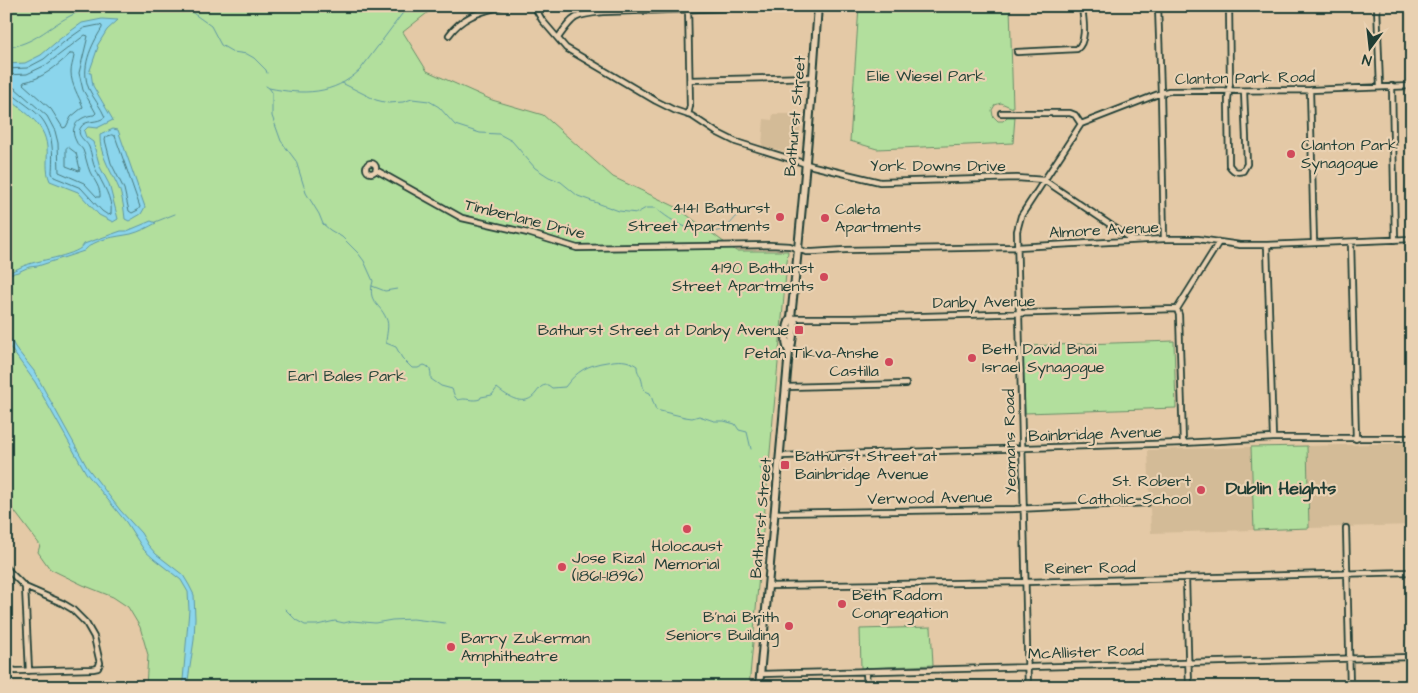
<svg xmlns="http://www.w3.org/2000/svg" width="1418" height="693" viewBox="0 0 1418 693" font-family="'Architects Daughter',sans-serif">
	<rect width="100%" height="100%" fill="#e4c9a6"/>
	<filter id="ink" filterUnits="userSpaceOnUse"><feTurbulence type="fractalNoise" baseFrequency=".02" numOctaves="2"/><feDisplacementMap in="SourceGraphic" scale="10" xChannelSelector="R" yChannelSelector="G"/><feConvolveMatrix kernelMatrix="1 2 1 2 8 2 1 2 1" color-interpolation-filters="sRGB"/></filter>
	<g filter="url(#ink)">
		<path fill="#d3bb97" d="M773,114h29l-5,41 -35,-9 2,-27 8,1z
			M1412,443v82l-103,3 -2,-82z
			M1251,447l3,83 -103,3 -3,-83z"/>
		<path fill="#b2df9d" stroke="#688e68" d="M6,6h430l-33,26 24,39 65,29 51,15 70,62 63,30 60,44h52l-39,436h-603l2,-32 -8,-28 -12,-20 -15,-10 -30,-12 -33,-16 -12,-17 2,-7 -34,-45z
			M859,6h151l3,102 -12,-5 -6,2 -3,5 1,6 5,5h5l4,-4h8l-2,26 -136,6 -27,-8z
			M1174,341l2,67 -151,5 -2,-67z
			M1307,446l2,82 -55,2 -3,-83z
			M931,627l2,38 -72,3 -1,-39z"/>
		<path fill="#8bd5ec" stroke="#6098a2" d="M102,19l16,1 -11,10 -10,16 1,1 -9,26h2l2,13 20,34 -16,8 -9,-1 -4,4 2,6 7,5 7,25 9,17 9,35 -5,3 -14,-7 -21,-23 -28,-11c-5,-11 -2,-22 -3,-34 -2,-25 -25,-36 -41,-51v-32l19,-1 16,-8 20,-17 21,-15z
			M113,129l5,1 27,77 -4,7 -12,7 -4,-2c-1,-9 -2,-19 -5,-28 -7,-18 -21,-35 -20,-56z
			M151,221l5,2c-7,4 -17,9 -25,11 -15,3 -36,4 -47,17l-46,15 -9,1 -11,5 -12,3v-2c9,-2 15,-7 23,-9 11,-4 51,-9 55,-20l37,-13h6z
			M6,330l9,17 19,24 53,96 33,43 21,23 7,12 8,9 27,21 6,10 5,10 1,23 -1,22 -7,47h-4v-7l6,-70 -1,-18 -7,-12 -27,-21 -10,-9 -18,-28 -40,-49 -51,-91 -29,-40z"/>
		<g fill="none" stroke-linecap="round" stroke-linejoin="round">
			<path stroke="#4a7a7e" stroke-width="1" d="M70,54h3l1,2c-1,6 -3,11 -3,16 0,13 8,24 12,35l-12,10 -5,10 -3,1 -12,-19 -28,-25 1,-2c18,-3 33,-16 46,-28z
				M6,69l21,-1 17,-9 20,-17 20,-14 15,-3 3,1v2c-11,18 -22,40 -13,61 4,9 12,18 16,28 -8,7 -19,2 -24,10 -6,9 5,13 8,20 3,7 3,16 7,23 6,14 17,28 15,44l-3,1 -6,-4 -21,-23 -27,-11 -2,-4c1,-19 2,-38 -10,-54 -8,-10 -21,-17 -31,-26l-5,-1
				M6,75l21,-1 19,-9 39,-30 3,1 -9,37 4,17 13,23 -2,2c-14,1 -26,11 -18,26 1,4 5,5 7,9 3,7 4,15 7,22 4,8 11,16 10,25h-3l-13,-14 -25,-11 -1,-29 -3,-12 -8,-15 -32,-28 -9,-2
				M112,135l3,1 25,71 -2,3 -6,3 -3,-2 -5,-22 -13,-26 -6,-23 1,-3z
				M68,147l8,6 4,16 -1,2 -13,-5v-17z"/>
			<path stroke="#6098a2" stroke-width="1" d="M97,6h22
				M183,6l28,20 10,19 12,7 14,2 7,4 12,12 1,3
				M6,48c30,-5 39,-19 64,-32 7,-4 15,-7 22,-10
				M342,83l34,17 12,3 15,-1 9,-3 17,2 10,6 16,18 25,8 19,1 13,7 23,27 14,9 12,5 17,14 41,15 18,2 9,-5h10c15,14 44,30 65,22 15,-6 13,-22 36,-20
				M266,86l3,2c34,7 65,7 91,-18l48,-64
				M269,88l3,4v24l9,25 15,20 10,32 13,21 4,10 7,6 12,7 16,16 6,8 9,20c-6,22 6,21 13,37 4,7 0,17 0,25l10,4 6,11 10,10h6l6,-3c7,2 7,7 7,14l10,7 11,3 3,8 3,3c8,-3 14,2 22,-1l1,-2 11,-2 5,-7c11,9 28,20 39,5 4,-5 5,-8 12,-8l4,3 13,-1c12,-16 22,-22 42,-25 11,-2 20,-3 30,4 0,6 2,7 4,12 3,8 0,12 9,15l6,17 29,7 7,1 7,-2 15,5h10l11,3 4,6 8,2 4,17
				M155,222l20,-8
				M372,286l13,5 12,-2
				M760,468l7,11
				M285,609l11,11 9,5h12l18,-4 9,2 8,-2 23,2 17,-3 21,-1 32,4"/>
			<g stroke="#1f3d34" stroke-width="8">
				<path id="street" d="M534,6l8,14 24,28 90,53 18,9 18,6 24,16 20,10 77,24 67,16 137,-4 27,2 89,60
					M1158,6l3,87 3,146
					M1229,6l1,76 -2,17 1,66c4,6 7,8 14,6l4,-7 -3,-73
					M1305,6v1
					M1377,6l3,81
					M449,35c13,-19 32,-23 53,-29
					M558,38c16,-23 17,-23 45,-26l188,-6
					M1017,52l60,-3c11,-9 6,-30 5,-43
					M690,80l123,-3
					M1392,86l3,154
					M1310,90l4,153
					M1001,113h69l5,2 6,9
					M688,115l2,-9 -2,-100
					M366 168a5 5 0 1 1 10 0a5 5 0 1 1-10 0Z
					M376,170l86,48 66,15 49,15 193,-3 20,1 16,6h7l32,-2 172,-3 147,-8h34l42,6h27l145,-6
					M1351,243l5,196
					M1267,245l6,193
					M791,318h61l325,-9
					M786,387l120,-3
					M1183,443l-4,-128 -2,-6 42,-67
					M780,456l403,-13 90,-5h139
					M774,513l241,-4 132,-6
					M1346,528l4,159
					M6,568l19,19 37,16 10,6 14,14 8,14 6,26 -2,5 -5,1 -77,2 -10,-2
					M1186,578l3,109
					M769,586l257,-4 386,-10
					M25,587l4,84
					M866,671l1,16
					M761,674l651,-17
					M1028,687l-11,-456 4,-15 60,-92 80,-31 8,-2 141,-1 102,-4"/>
			</g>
			<g stroke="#1f3d34" stroke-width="10">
				<path id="secondary" d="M789,351l2,-2 4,-27 -4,-4
					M759,687l30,-336c-5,-7 -3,-26 2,-33 11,-104 20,-208 27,-312"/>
			</g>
			<use href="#street" stroke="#e9d1b2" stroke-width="4.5"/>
			<use href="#secondary" stroke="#e9d1b2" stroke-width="6"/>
		</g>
	</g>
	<g fill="#d1495b" stroke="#e9d1b2" stroke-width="2">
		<circle cx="1291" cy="154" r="5"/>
		<circle cx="780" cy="217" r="5"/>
		<circle cx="825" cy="218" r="5"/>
		<circle cx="824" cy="277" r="5"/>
		<rect x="794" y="325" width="10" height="10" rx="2.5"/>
		<circle cx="972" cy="358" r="5"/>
		<circle cx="889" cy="362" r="5"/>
		<rect x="780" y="460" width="10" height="10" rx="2.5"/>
		<circle cx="1201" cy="490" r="5"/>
		<circle cx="687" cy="529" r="5"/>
		<circle cx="562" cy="567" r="5"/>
		<circle cx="842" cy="604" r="5"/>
		<circle cx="789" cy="626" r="5"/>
		<circle cx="451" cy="647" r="5"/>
	</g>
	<g text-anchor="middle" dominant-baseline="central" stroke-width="4.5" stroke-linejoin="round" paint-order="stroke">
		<g font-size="16" fill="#264539" stroke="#e9d1b2">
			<text x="926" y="76">Elie Wiesel Park</text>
			<text x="347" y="376">Earl Bales Park</text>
		</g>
		<g font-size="16" fill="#1f3d34" stroke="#e9d1b2">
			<text transform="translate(1245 78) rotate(-1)">Clanton Park Road</text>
			<text transform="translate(795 116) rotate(-85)">Bathurst Street</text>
			<text x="938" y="166">York Downs Drive</text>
			<text transform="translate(525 219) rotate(14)">Timberlane Drive</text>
			<text transform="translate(1104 230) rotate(-3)">Almore Avenue</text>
			<text transform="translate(984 302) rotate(-1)">Danby Avenue</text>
			<text transform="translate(1095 434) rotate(-2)">Bainbridge Avenue</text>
			<text transform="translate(1010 442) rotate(-91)">Yeomans Road</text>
			<text transform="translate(930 498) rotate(-1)">Verwood Avenue</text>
			<text transform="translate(761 518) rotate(-85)">Bathurst Street</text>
			<text transform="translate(1090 568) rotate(-1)">Reiner Road</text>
			<text transform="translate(1086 652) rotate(-2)">McAllister Road</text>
		</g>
		<g font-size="16" fill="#1f3d34" stroke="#e9d1b2" text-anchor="start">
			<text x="1301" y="145">Clanton Park<tspan x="1301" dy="18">Synagogue</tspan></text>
			<text x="770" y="208" text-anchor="end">4141 Bathurst<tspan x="770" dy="18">Street Apartments</tspan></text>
			<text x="835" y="209">Caleta<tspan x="835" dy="18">Apartments</tspan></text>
			<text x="814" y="268" text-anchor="end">4190 Bathurst<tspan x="814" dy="18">Street Apartments</tspan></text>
			<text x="789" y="330" text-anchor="end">Bathurst Street at Danby Avenue</text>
			<text x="982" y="349">Beth David Bnai<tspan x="982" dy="18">Israel Synagogue</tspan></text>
			<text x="879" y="353" text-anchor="end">Petah Tikva-Anshe<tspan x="879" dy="18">Castilla</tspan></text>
			<text x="795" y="456">Bathurst Street at<tspan x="795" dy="18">Bainbridge Avenue</tspan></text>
			<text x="1191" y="481" text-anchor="end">St. Robert<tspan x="1191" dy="18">Catholic School</tspan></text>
			<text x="687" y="546" text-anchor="middle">Holocaust<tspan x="687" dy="18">Memorial</tspan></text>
			<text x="572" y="558">Jose Rizal<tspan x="572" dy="18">(1861-1896)</tspan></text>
			<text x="852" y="595">Beth Radom<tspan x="852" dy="18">Congregation</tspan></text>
			<text x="779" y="617" text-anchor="end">B'nai Brith<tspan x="779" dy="18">Seniors Building</tspan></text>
			<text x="461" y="638">Barry Zukerman<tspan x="461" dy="18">Amphitheatre</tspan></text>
		</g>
		<g font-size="18" font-weight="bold" fill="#1f3d34" stroke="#e9d1b2">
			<text x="1281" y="488">Dublin Heights</text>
		</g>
	</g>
	<rect width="1418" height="693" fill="none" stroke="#e9d1b2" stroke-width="25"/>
	<rect x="12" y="12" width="1393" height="668" fill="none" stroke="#1f3d34" stroke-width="2" filter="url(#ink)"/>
	<g transform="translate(1370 48) rotate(195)" stroke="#e9d1b2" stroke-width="4" paint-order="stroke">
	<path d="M0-4L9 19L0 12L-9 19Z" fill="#1f3d34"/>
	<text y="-8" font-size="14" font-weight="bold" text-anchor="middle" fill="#1f3d34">N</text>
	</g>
</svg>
